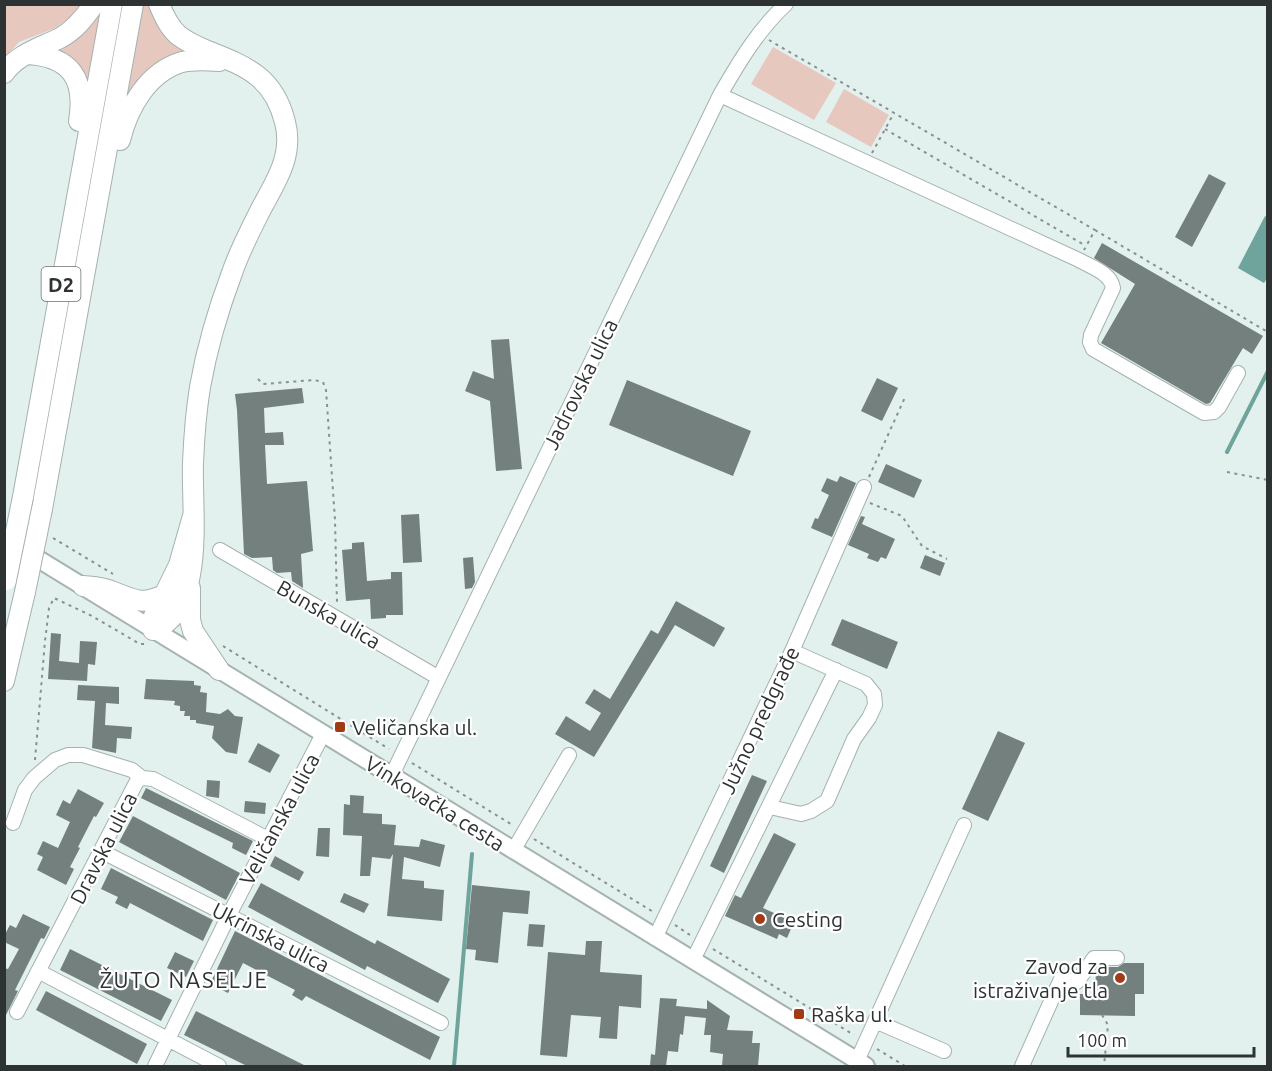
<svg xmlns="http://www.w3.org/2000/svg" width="1272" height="1071" viewBox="0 0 1272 1071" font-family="Ubuntu,sans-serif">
	<rect width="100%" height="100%" fill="#e2f0ee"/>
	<path fill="#e6c8bf" d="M4,5h77l-14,15 -14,9 -34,13 -13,15z
		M104,5l-15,86 -41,-43z
		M140,5h14l44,47 -76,53z
		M773,47l63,36 -22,37 -63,-36z
		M844,89l45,26 -18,32 -45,-25z"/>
	<path fill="#6ea49c" d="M1265,216l2,1 1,60 -4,6 -26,-15z"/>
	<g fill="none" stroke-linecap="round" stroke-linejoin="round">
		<path stroke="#6ea49c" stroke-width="4" d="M1227,452l41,-81
			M454,1066l18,-212"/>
	</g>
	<path fill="#73807e" d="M1209,174l17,9 -34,64 -17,-10z
		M1102,243l161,93 -11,18 -9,-6 -33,55 -4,1 -105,-61 34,-59 -41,-26z
		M509,339l13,130 -26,2 -6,-70 -25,-10 8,-20 21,8 -3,-39z
		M877,378l21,10 -16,33 -21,-10z
		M627,380l124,51 -18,45 -124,-51z
		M302,388l2,15 -40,5 1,25 18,-1 1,13h-19l2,39 40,-3 6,70 -12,3 2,34 -11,-7 -1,-9 -14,1 -4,-3 -1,-13 -20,1 -8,-4 -7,-144 -2,-16z
		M886,464l36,16 -8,18 -36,-16z
		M840,476l16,7 -24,54 -21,-9 4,-10 3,1 11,-24 -8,-4 6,-13 10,4z
		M419,514l3,48 -19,1 -2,-48z
		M861,516l4,1 -3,7 33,15 -9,20 -5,-2 -3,5 -11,-4 2,-4 -21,-9z
		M364,542l3,39 24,-2v-7h11l1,43h-17v3l-15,1 -1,-20 -24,2 -4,-51 10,-1v-6z
		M925,555l20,8 -5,13 -20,-8z
		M473,557l2,25 -3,6 -7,1 -2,-31z
		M676,601l49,27 -11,19 -39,-22 -81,132 -39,-23 11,-18 24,15 11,-18 -16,-10 9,-14 16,10 41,-69 7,4z
		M842,619l56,23 -11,27 -56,-24z
		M51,633l10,1 -2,27 20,2 1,-22 17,1 -2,23 -7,-1 -1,17 -39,-2z
		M146,679l48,2v4l7,1 -1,6 7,1 -1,19 14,2 8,-5 7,7 8,1 -6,37 -11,-2 -14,-14 2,-12 -18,-3v-3h-6v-4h-6l1,-5h-5v-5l-6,-1 1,-4 -31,-2z
		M78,685l41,2v17l-13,-1 -1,22 27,2 -1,12 -14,-1 -1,15 -24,-5 3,-47 -18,-1z
		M998,731l27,12 -37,78 -26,-12z
		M258,743l22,12 -10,18 -22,-11z
		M752,775l15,6 -43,92 -14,-7z
		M207,780l13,1 -1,17 -13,-2z
		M146,788l107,53 -7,14 -14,-7 1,-5 -92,-45z
		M78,789l26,14 -8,14 -2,-1 -16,31 2,1 -10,19 4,2 -8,16 -29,-15 6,-13 -6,-3 6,-13 15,7 12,-26 -14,-7 7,-15 7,4z
		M350,795l14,1 -1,17 19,1v10l14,1 -2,20 25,2 2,-8 24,6 -5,22 -36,-10 -2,22 22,2v7l20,2 -2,31 -55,-5 6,-62 -3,5 -18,-2 -2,19h-10l2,-40 -19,-1 1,-31 6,1z
		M245,801l21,2 -1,11 -21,-2z
		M133,816l107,57 -14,27 -107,-58z
		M318,828h12l-1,29 -13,-1z
		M774,833l22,11 -33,64 31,14 -7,16 -8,-4 -2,5 -52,-23 10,-21 6,3z
		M275,856l29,16 -5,9 -29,-15z
		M111,868l102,52 -10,21 -73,-38 -3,6 -12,-6 3,-6 -17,-8z
		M261,883l114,61 2,-4 73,39 -12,24 -71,-37 -2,4 -117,-63z
		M472,885l58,6 -2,23 -25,-2 -5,51 -23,-3 1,-10 -10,-1z
		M344,893l25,11 -5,9 -24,-11z
		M23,914l27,13 -6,12 -3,-1 -26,52 3,1 -14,28v-51l4,1 11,-20 -15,-7v-6l6,-11 6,3z
		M529,924l16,1 -2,22 -16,-1z
		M235,931l205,106 -10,23 -124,-64 -4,5 -10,-6 3,-5 -52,-27 -15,30 -18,-9z
		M586,941h16l-2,31 42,3 -1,33 -22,-2 -2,33 -18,-1 2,-21 -30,-2 -4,42 -27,-2 8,-103 37,3z
		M70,949l102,51 -11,21 -101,-51z
		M175,952l19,9 -8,16 -19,-9z
		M1124,963h20v31h-9v22l-55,-1v-21h15l1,-23 3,-4h19z
		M46,991l101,53 -10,20 -101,-54z
		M660,998l17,1 -1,7 31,3v-9l23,16 -3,14 26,1 -1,12h8l-2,23h-36l1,-12 -13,-2 1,-17h-7l2,-17 -21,-2 -2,19 -3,-1 -2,18 -10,-1 -2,15h-16l1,-12 4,1z
		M196,1011l110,55h-59l-63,-31z"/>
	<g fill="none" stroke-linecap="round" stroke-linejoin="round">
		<g stroke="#a4b2b0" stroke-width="16">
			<path id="minor" d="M720,95l359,165c12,7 32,13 34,28l-22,47 -1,7 3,7 111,64 10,-1 5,-5 19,-34
				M220,550l219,128
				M392,775l328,-680c19,-33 38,-65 66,-91
				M770,807l31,7 10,-3 16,-10 27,-62 15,-21 6,-13 -1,-11 -8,-10 -74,-33
				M13,823l12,-33 9,-12 21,-18 13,-5h15l49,15 10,8
				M101,851l340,172
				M513,851l56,-96
				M655,938l137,-287 72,-164
				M693,960l143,-290
				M38,971l181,95
				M17,1012l120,-231 5,-3 11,1 115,60
				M875,1021l69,30
				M857,1061l107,-236
				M155,1066l74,-151 94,-181
				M1022,1066l39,-87 16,3 17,-24h23"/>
		</g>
		<g stroke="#a4b2b0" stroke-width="20">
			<path id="major" d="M4,538l862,528"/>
		</g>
		<g stroke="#a4b2b0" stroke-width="22">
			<path id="highway" d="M159,4c5,12 10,23 19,31 10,8 20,12 32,17 38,15 64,26 75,70 9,35 -10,60 -25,89 -10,20 -21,41 -28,62 -14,37 -25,75 -32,114 -4,25 -6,51 -7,76 -2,45 14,147 -40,167l1,-14 25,-51 14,-49
				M26,54c45,2 60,25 53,67
				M4,73c14,-19 36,-25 56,-35 15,-8 25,-21 34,-34
				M120,140c8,-33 28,-68 62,-78 12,-3 25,-2 37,-1
				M23,497l89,-493
				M42,509l91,-505
				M83,586c9,1 18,1 28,5 22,8 29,15 53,4
				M190,588v32l3,11 26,39
				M4,681l21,-89"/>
		</g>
		<path stroke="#87918f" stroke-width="2" stroke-dasharray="3 4.5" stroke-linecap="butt" d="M769,40l326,190 -11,20
			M885,129l201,117
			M872,153l22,-40
			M1095,230l171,101
			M258,379l5,5 51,-4 9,2 3,8 9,130 2,83
			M1227,472l41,8
			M869,477l37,-82
			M870,503l32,13 20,30 25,13
			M53,538l60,36
			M223,646l166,103
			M35,760l10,-119 4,-33 5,-10 36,17 50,29h6
			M412,763l102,63
			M534,839l121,74
			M675,925l15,10
			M713,949l141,86
			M1102,1015l6,10 -4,41
			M877,1049l28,17"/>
		<use href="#minor" stroke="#fff" stroke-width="14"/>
		<use href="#major" stroke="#fff" stroke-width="16"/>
		<use href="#highway" stroke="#fff" stroke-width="20"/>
		<g stroke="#a4b2b0" stroke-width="22" stroke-linecap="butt">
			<path id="highway-bridge" d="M6,580l17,-83
				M25,592l17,-83"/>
		</g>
		<use href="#highway-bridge" stroke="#fff" stroke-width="20"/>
	</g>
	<g fill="#a13b16" stroke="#fff" stroke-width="2">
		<rect x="334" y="721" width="12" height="12" rx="3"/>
		<circle cx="760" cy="919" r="6"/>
		<circle cx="1120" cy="978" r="6"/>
		<rect x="793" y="1008" width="12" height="12" rx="3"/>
	</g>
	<g text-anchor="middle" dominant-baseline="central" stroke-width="4.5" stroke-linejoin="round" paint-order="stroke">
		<rect fill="#fff" stroke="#6c7070" stroke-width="1.5" x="41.5" y="267" width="39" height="34" rx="4.5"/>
		<g font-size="20" font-weight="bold" fill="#2d3332">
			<text x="61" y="284">D2</text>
		</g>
		<g font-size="21" fill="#2d3332" stroke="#fff">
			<text transform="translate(580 384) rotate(-64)">Jadrovska ulica</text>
			<text transform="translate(329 614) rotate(30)">Bunska ulica</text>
			<text transform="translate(759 720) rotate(-65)">Južno predgrađe</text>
			<text transform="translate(435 803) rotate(32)">Vinkovačka cesta</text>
			<text transform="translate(279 819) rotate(-62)">Veličanska ulica</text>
			<text transform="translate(103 848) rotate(-63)">Dravska ulica</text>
			<text transform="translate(271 937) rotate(27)">Ukrinska ulica</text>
		</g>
		<g font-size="21" fill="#2d3332" stroke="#fff" text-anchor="start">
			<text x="352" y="727">Veličanska ul.</text>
			<text x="772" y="919">Cesting</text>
			<text x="1108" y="966" text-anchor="end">Zavod za<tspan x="1108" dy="24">istraživanje tla</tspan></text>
			<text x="811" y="1014">Raška ul.</text>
		</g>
		<g font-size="22" letter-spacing="1.5" fill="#2d3332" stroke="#fff">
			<text x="184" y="979">ŽUTO NASELJE</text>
		</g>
	</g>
	<rect width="1272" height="1071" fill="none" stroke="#2d3332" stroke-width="12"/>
	<path d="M1068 1047v9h186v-9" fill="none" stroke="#2d3332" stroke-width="3"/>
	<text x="1077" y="1047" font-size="18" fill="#2d3332" stroke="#ffffff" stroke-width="4.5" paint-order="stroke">100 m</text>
</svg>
